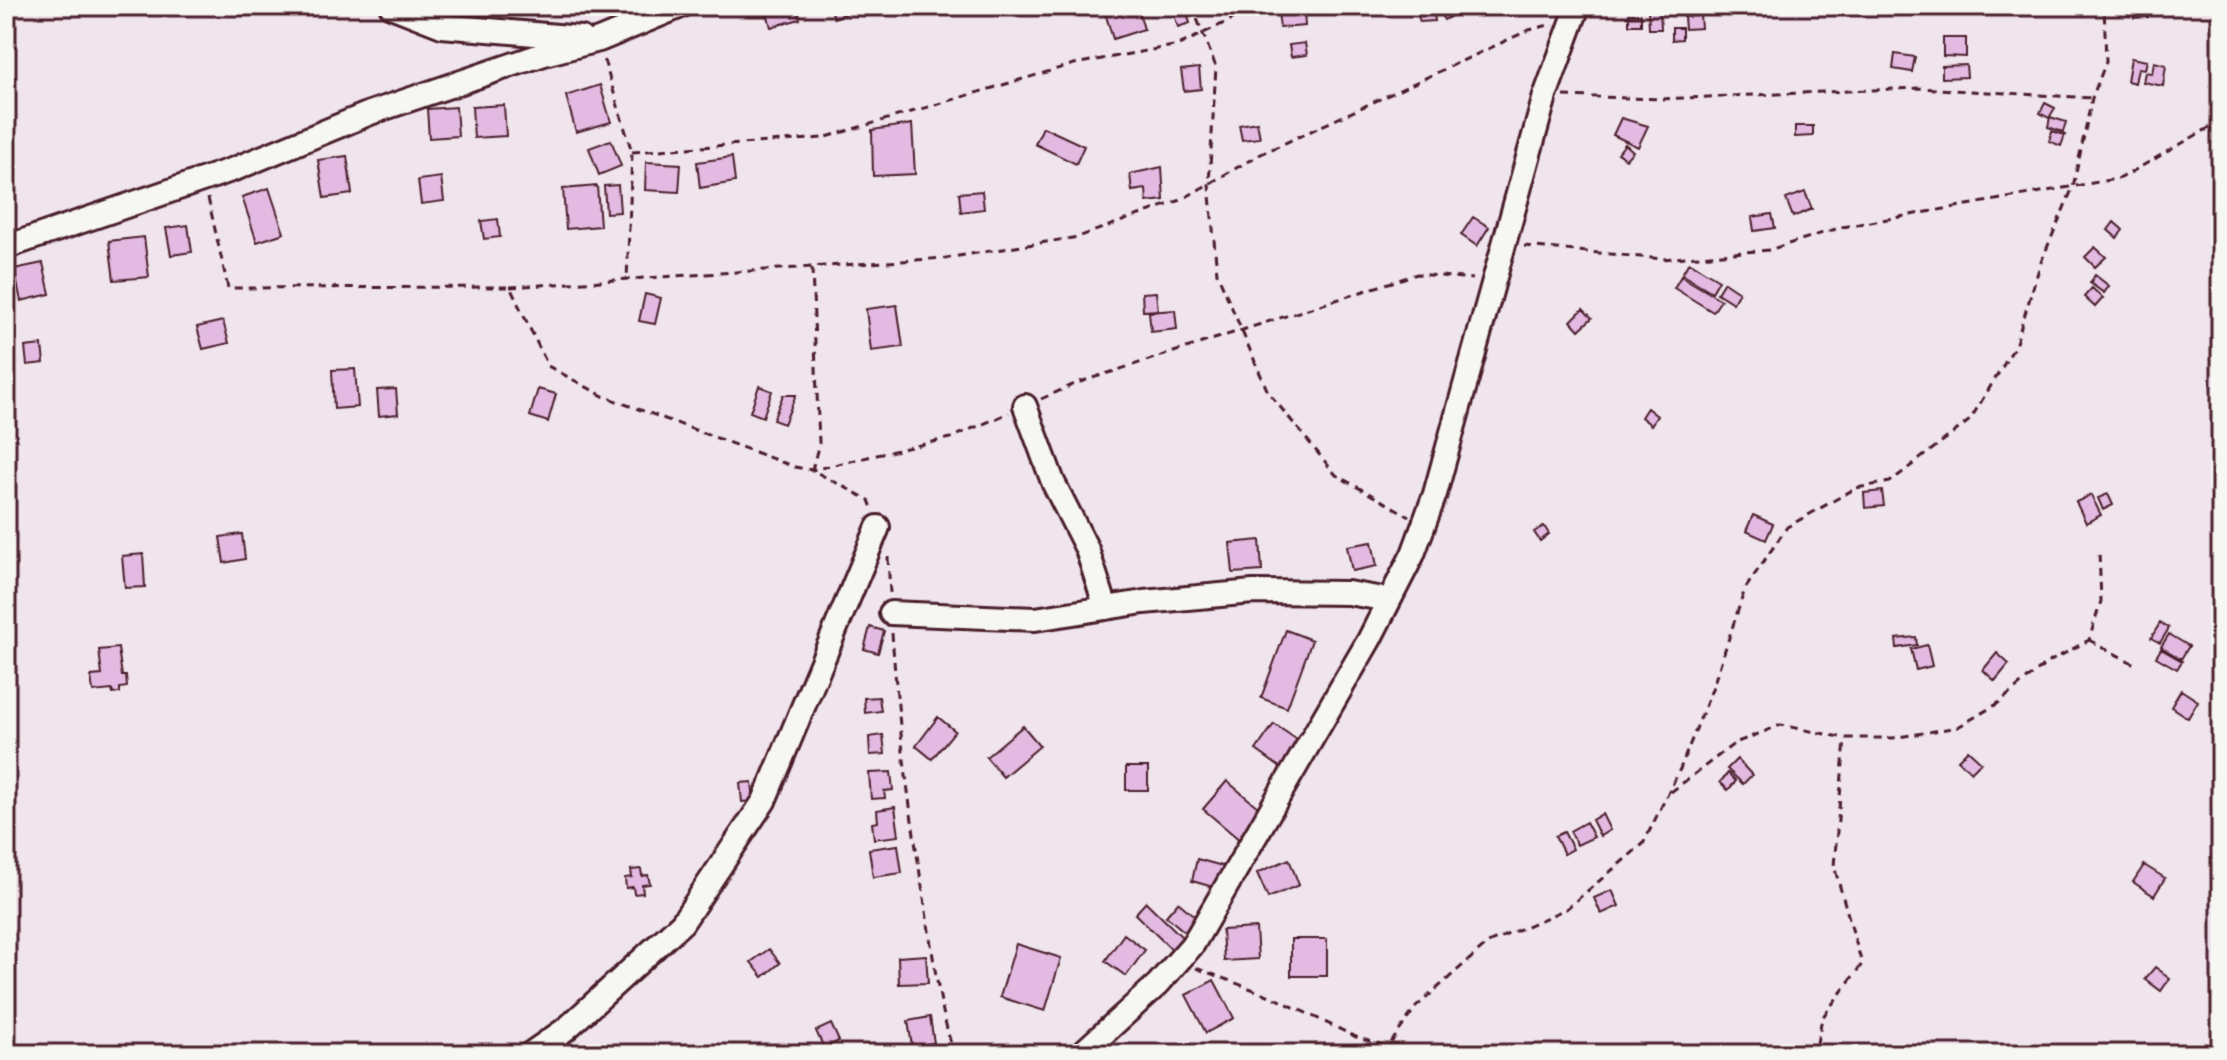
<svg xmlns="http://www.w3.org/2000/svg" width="2227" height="1060" viewBox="0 0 2227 1060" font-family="Itim,sans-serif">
	<rect width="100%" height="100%" fill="#f0e4ed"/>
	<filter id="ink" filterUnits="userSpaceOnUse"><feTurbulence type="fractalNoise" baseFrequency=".0125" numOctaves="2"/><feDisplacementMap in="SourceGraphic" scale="16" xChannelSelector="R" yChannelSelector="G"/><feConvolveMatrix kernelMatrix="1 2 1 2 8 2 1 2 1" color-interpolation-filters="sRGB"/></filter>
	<g filter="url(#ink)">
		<path fill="#e2bae2" stroke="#4a1f2b" stroke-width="2" d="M765,6h31l4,13 -29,8z
			M830,6h31l1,2 -28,10z
			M1103,6h34l7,23 -31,10z
			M1171,6h14l5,17 -12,4z
			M1415,6h13l1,9h5l1,6 -15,1z
			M1445,6h9l3,7 -13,7 -6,-10z
			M2030,6h38l-1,8 -19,-2v-4z
			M2134,6h13l1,11 -14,1z
			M1648,8h12l1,21h-12z
			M1304,11l1,15 -25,2 -2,-15z
			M1629,14h12v11h-12z
			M1700,15l1,13 -16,1 -1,-12z
			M1672,28h10v11l-10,1z
			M1943,38h23v19l-23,-1z
			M1305,43l2,12 -16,2 -2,-12z
			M1895,54l20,3 -3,15 -19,-3z
			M2131,58l16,3 -2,8 -7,-1 -3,15 -8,-2z
			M2154,62l12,3 -3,21 -20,-4 2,-10 7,1z
			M1966,65l1,12 -25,1v-12z
			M1199,68l2,21 -17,2 -3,-21z
			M600,85l11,37 -35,10 -10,-36z
			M2045,103l10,5 -6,10 -9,-5z
			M504,105l2,31 -32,2 -2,-31z
			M456,107l2,29 -29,2 -2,-29z
			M2050,117l16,5 -3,10 -15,-5z
			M1621,118l27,8 -10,21 -25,-12z
			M1257,122l3,16 -18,2 -3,-15z
			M912,124l3,50 -42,2 -1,-46z
			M1795,126h18v10l-18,1z
			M1043,127l41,19 -8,18 -41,-20z
			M2052,131l13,4 -4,11 -12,-5z
			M611,140l10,26 -22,9 -10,-27z
			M1625,144l8,7 -7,8 -8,-6z
			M347,156l5,38 -28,4 -6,-38z
			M732,157l3,25 -35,6 -3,-26z
			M646,162l35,2 -2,28 -34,-2z
			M1162,167l2,33 -17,2 -1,-13 -14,2 -2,-17z
			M441,177l3,24 -23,3 -3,-24z
			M618,185l2,27 -14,1 -2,-27z
			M597,186l3,40 -34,3 -3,-40z
			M269,188l15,45 -27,9 -15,-45z
			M982,191l2,18 -23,3 -2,-19z
			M1805,192l7,17 -19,8 -7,-18z
			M1772,214l3,14 -21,3 -2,-14z
			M1473,217l16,10 -12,19 -16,-11z
			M498,219l2,18 -16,2 -3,-18z
			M2114,222l9,8 -6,8 -9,-8z
			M188,225l4,27 -21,3 -5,-27z
			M144,237l5,40 -35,3 -5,-39z
			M2095,247l11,10 -11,10 -10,-10z
			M1689,262l30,18 -7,12 -30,-18z
			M43,263l7,31 -29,7 -7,-32z
			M2095,275l14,11 -5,7 -14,-10z
			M1681,276l40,24 -8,12 -39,-24z
			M1724,282l15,10 -6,11 -16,-10z
			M2092,288l11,10 -8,9 -11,-10z
			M1156,292l2,18 -15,1 -1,-18z
			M645,294l16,4 -6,26 -16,-3z
			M897,305l6,42 -32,4 -5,-42z
			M1583,309l9,9 -13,12 -8,-9z
			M1175,310l2,19 -26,3 -2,-20z
			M223,321l6,22 -26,6 -6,-22z
			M42,345l2,18 -17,2 -2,-18z
			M355,369l3,38 -24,2 -2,-39z
			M759,386l13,5 -9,26 -13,-5z
			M396,389l2,25 -19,2 -2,-26z
			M538,389l18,5 -8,28 -18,-6z
			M783,395h13l-12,29 -11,-4z
			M1647,408l10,8 -6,9 -10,-8z
			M1882,491l2,15 -19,2 -1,-15z
			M2108,494l5,11 -10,5 -5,-12z
			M2091,495l10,20 -15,8 -10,-21z
			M1753,515l20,9 -7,16 -20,-9z
			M1544,526l5,8 -9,7 -6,-9z
			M242,534l3,25 -21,4 -4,-26z
			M1260,540l2,31 -29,2 -3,-30z
			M1372,542l5,24 -25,5 -5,-25z
			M143,554l2,33 -20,1 -3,-32z
			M2160,623l9,5 -9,15 -9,-5z
			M870,627l14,4 -6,22 -14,-4z
			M1286,630l26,10 -25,68 -26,-10z
			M2169,634l20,12 -8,13 -20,-12z
			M1916,637l1,8 -20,3 -1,-9z
			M1927,645l5,21 -16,4 -5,-21z
			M118,648l4,28h4l1,11 -7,1v5l-7,1 -1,-4 -19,2 -2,-16 11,-1 -3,-25z
			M2161,649l21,12 -5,8 -21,-12z
			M1997,653l12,11 -14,17 -12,-11z
			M2181,690l17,11 -10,17 -17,-11z
			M879,697l2,14 -16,2 -1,-15z
			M938,717l17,14 -23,28 -16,-13z
			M1274,724l25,17 -18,27 -25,-18z
			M1023,726l17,20 -37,31 -17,-20z
			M883,735l2,19 -15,1 -1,-18z
			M1968,750l13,12 -10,10 -13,-12z
			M1737,759l15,16 -9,9 -16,-15z
			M1126,767h22v23h-22z
			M891,772l2,18 -9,1 1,7 -14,1 -2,-26z
			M1728,773l8,8 -8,9 -8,-8z
			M1227,781l38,32 -24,28 -38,-32z
			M752,782l2,19 -12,1 -2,-19z
			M895,807l4,29 -25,3 -2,-16 6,-1 -1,-12z
			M1602,814l8,16 -10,6 -8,-16z
			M1586,822l8,15 -17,8 -7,-14z
			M1564,832l9,17 -9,5 -9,-18z
			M898,845l4,28 -29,4 -4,-28z
			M1197,859l29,8 -6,22 -28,-8z
			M1289,859l10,26 -31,13 -11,-25z
			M2144,865l21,13 -11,18 -21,-14z
			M641,869l1,7 6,-1 2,9 -8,1 1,8 -9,1 -1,-7 -7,1 -1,-10 7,-1 -1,-7z
			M1612,890l7,16 -18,8 -7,-16z
			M1146,902l37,36 -11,12 -37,-36z
			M1178,902l20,17 -12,14 -20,-17z
			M1256,928l2,31 -34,2 -2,-31z
			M1124,934l21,16 -19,26 -21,-15z
			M1291,939h36v37h-36z
			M1016,944l45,14 -16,53 -45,-14z
			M769,949l11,14 -17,14 -12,-15z
			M926,955l2,28 -29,1 -1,-27z
			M2155,967l15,11 -9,13 -16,-12z
			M1214,980l20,38 -28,15 -20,-38z
			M930,1017l4,26 -22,3 -4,-25z
			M831,1024l8,17 -15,7 -8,-17z"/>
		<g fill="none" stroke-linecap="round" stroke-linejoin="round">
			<g stroke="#4a1f2b" stroke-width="28">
				<path id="minor" d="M391,6l51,20 139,12
					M6,247l231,-79 133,-55 174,-59 55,-14 82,-34
					M1025,406l28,76 34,67 19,59
					M891,613l144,6 109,-17 109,-10 95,1 41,7
					M530,1054l36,-25 116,-106 82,-122 114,-274
					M1081,1054l77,-70 35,-40 176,-304 44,-86 22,-60 110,-398 33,-90"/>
			</g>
			<path stroke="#4a1f2b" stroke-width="3" stroke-dasharray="8 6" stroke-linecap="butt" d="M1192,6l24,61 -7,117 8,89 51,119 68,83 73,41
				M604,60l28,92 -5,128
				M1564,96l96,3 258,-11 174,10
				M632,152l191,-14 251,-74 105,-19 80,-39
				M208,198l20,90 282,-1 38,79 55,30 192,71 17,3 138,-32 59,-25
				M1524,246l139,13 106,-9 73,-23 279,-49 100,-57
				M812,268l7,175 -7,27 57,30 3,8
				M510,287l436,-29 132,-21 103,-37 78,-45 270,-125 24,-6
				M1041,399l36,-16 340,-109 56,5
				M888,557l2,36
				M892,633c6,91 18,181 33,272 8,50 14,101 29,149
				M2089,640l49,26
				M1671,792l64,-49 46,-18 64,13h48l65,-11 39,-23 50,-41 42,-23 12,-39 -2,-50
				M1196,968l77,29 85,41 30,8
				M1383,1054l33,-47 72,-64 78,-34 77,-65 37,-75 32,-80 33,-100 42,-62 69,-39 34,-6 80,-62 45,-74 26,-84 32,-75 19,-89 14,-36 -2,-56
				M1823,1054l-7,-6 6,-30 40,-54 -28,-98 11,-126"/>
			<use href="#minor" stroke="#f6f6f2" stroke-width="22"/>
		</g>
	</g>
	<rect width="2227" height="1060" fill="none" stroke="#f6f6f2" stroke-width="32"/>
	<rect x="16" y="16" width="2195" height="1028" fill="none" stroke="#4a1f2b" stroke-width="3" filter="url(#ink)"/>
</svg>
